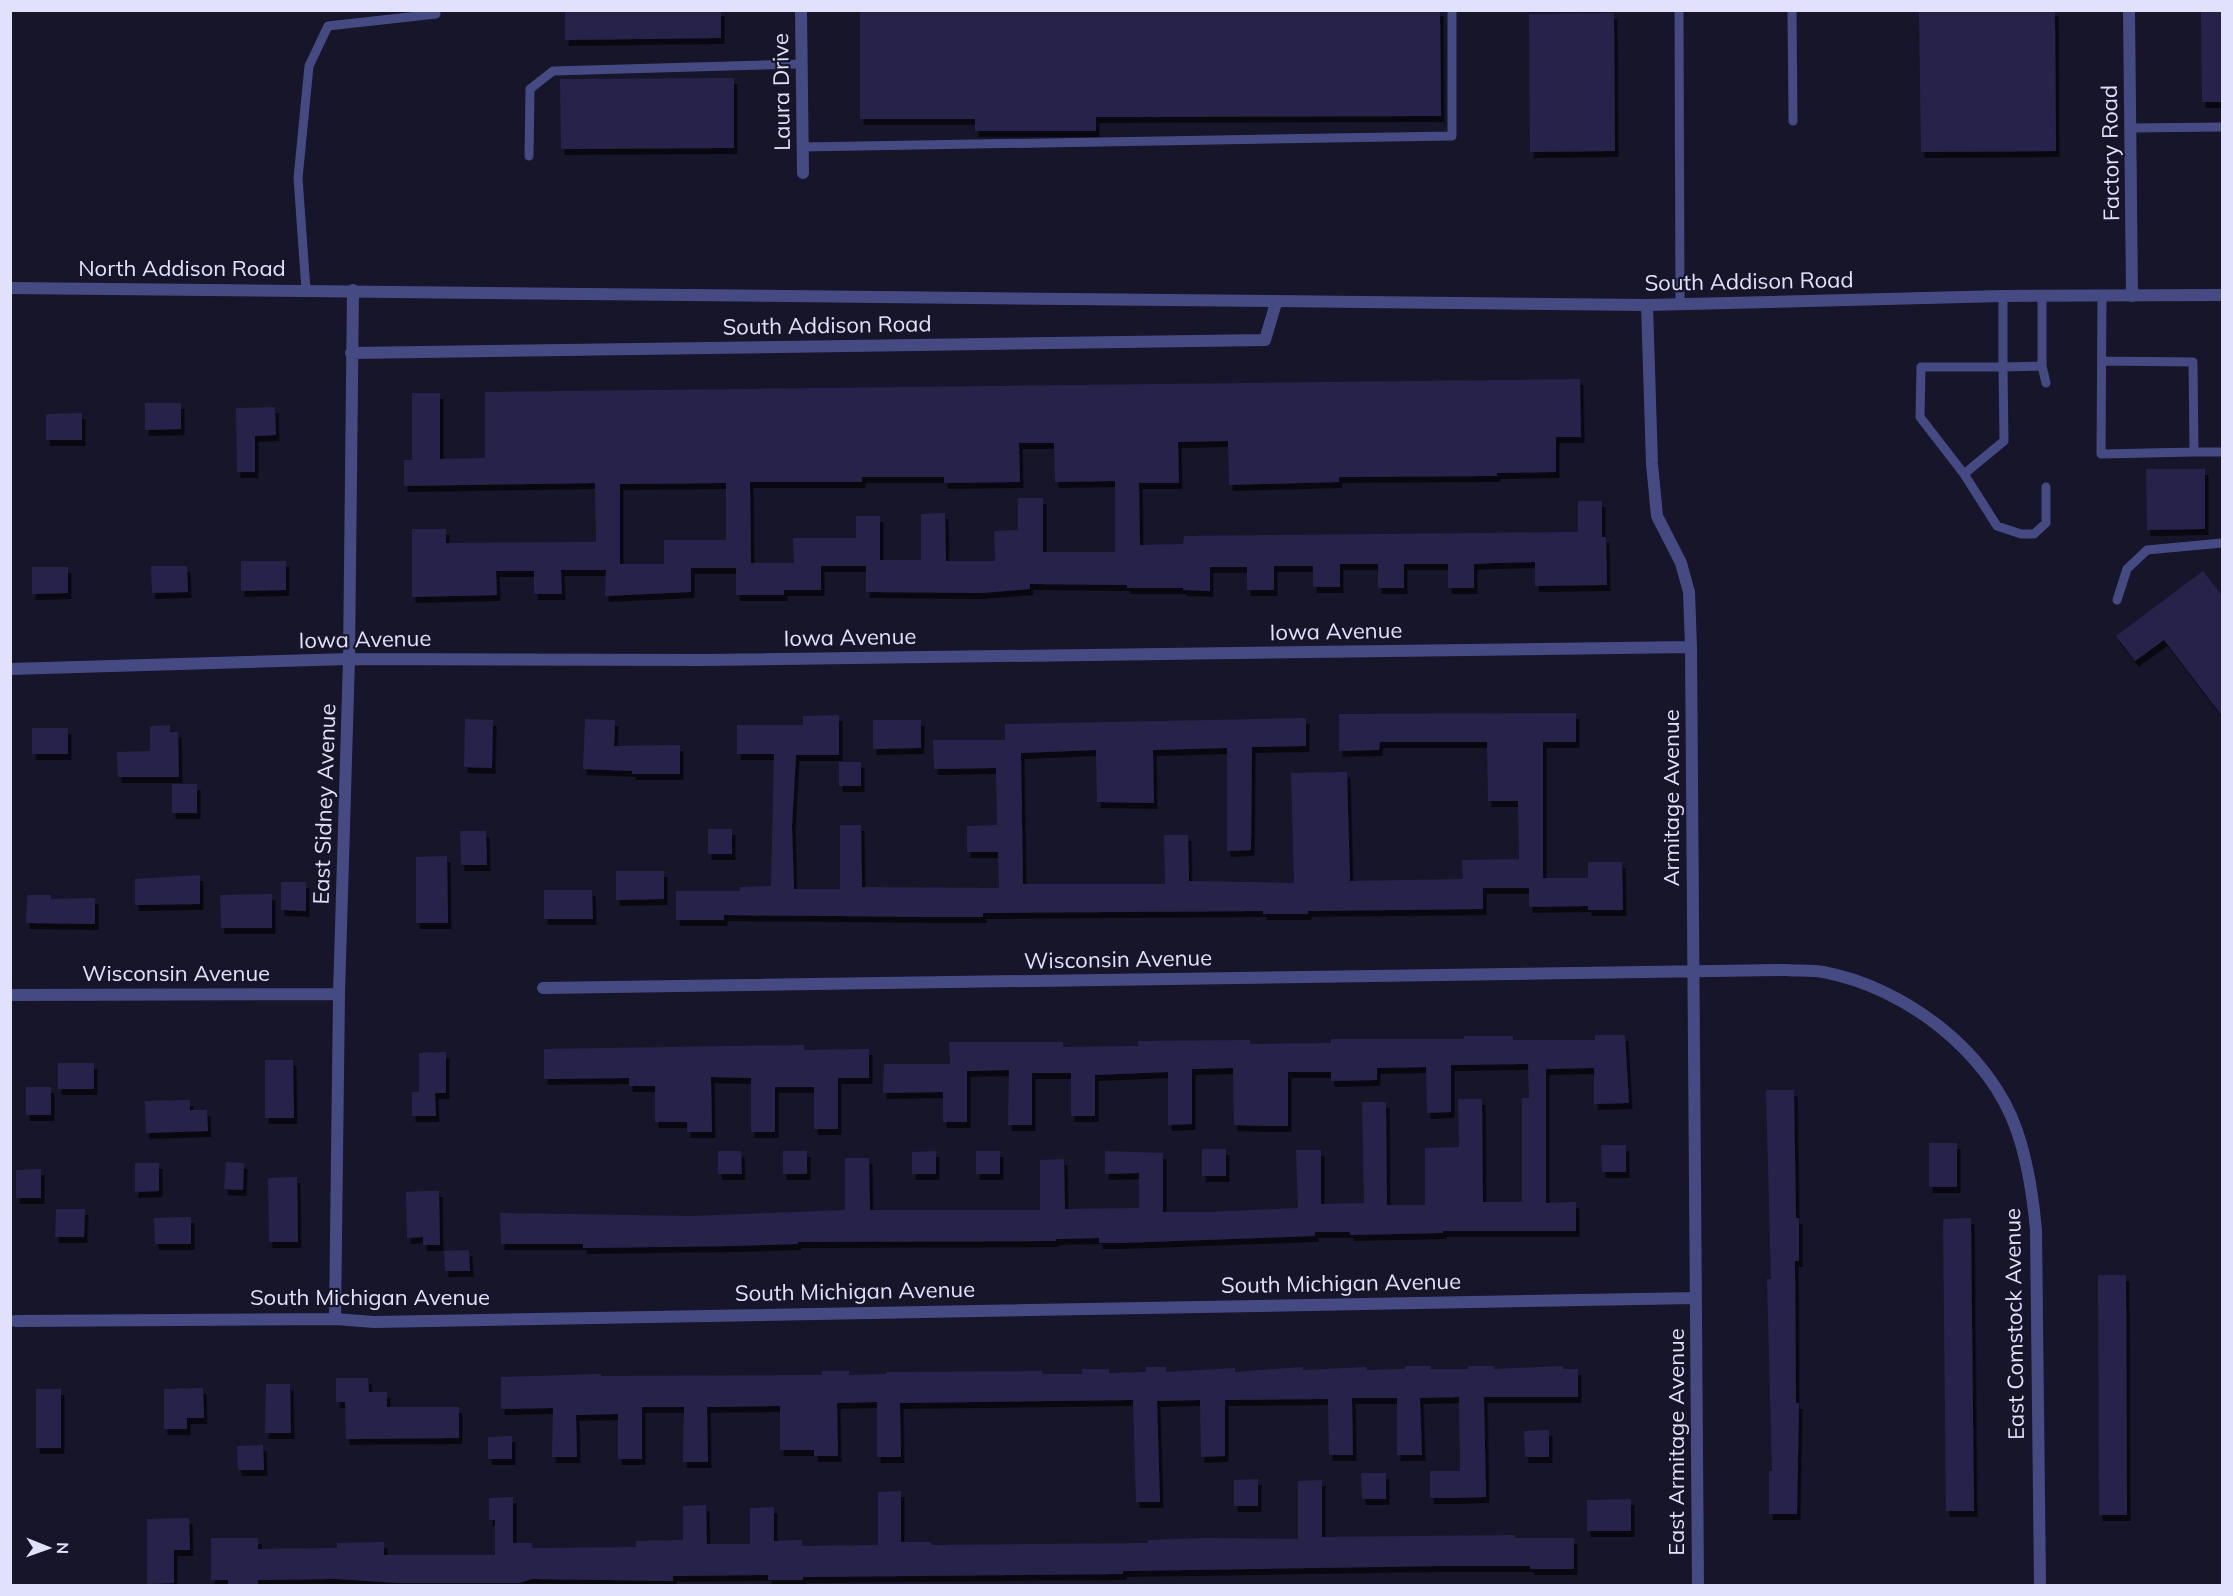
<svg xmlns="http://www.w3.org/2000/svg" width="2233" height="1596" viewBox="0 0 2233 1596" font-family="Mulish,sans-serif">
	<defs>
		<filter id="shadow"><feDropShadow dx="3.5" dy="6" stdDeviation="0" flood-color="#0009"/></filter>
	</defs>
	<rect width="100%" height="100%" fill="#16152a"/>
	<path fill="#272348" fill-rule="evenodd" filter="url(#shadow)" d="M565,10h156v28l-156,2z
		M860,10h580l1,106 -345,1v14h-121v-12h-115z
		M1919,10h136l1,141 -135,1z
		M2201,10h22v92h-21z
		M1614,13l1,138 -85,1 -1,-138z
		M734,78v70l-173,1 -1,-70z
		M1580,379l1,58h-25v35l-59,1v3l-158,1v5l-110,3 -1,-44 -50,1 1,41h-40l1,62 43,-1 1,-8 394,-4v-31h24v36h4l1,48 -72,1v-24l-40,1 -21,1v24h-26v-24h-44v24h-26v-24h-38v23h-27v-21h-39v24h-27v-23h-37v24l-27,-1v-2h-56v-3l-97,-1v5l-49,4 -115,-1v-26h-45v24h-37v5h-48v-27h-45v24l-86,4 1,-26h-45l1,24h-28v-23h-38l1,24 -85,2v-68h34v14l150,-1 -1,-59 -191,3v-26h8v-67h28v66l45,-1v-66zM1019,443h35l1,39 60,-1v71h-72v-54h-25v32l-24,1 1,30h-49l-1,-48 -24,1v46h-41v-44h-24v22h-63l1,25h-43l-1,-81h112v-5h82v6l76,-1zM726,483v57h-62v24h-44v-80z
		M145,403h36v26l-36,1z
		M275,407l1,28 -21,1v36h-18l-1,-64z
		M82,413v27h-36v-26z
		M2146,469h59v60l-58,1z
		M241,561h45v29l-45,1z
		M151,566h36l1,26 -36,1z
		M32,567h36v26l-36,1z
		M2203,571l20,26v120l-59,-77 -29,21 -19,-25z
		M1576,713v29h-33v136h45v-16h34l1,48h-35v-4l-59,1v-19h-46v21l-175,2v3h-45v-3l-280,2v4h-49l-210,-2v5h-48v-29h64v-4l31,-1 3,-132h-37v-29h66v-9l36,-1v40h-43l-4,71 2,63h46v-64h21l1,62 137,1 -1,-36h-31v-26l30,-1 -1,-57 -62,1 -1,-29h72v-16l301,-6v28l-54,1 -1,103 -24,1v-103l-74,2 1,53 -57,-1 -1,-52 -75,3 2,131h142l-1,-49h24l1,46 105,2 -3,-110 56,-1 3,109 113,-2 -1,-19 57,-1 -1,-58h-30l-1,-59h-107l-1,8 -40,1v-37z
		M465,719l28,1 -1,48 -28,-1z
		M585,719l30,1 -1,26 66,-1v29h-48v-3l-49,-2z
		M873,720h48v28l-48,1z
		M170,725v7h8l1,45h-61l-1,-25 33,-1v-25z
		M32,728h36v26h-36z
		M839,762h22v24h-22z
		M172,784h25v29h-25z
		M708,829h24v25h-24z
		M460,831h26l1,34h-26z
		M447,856l1,67h-32v-66z
		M616,871h48v28l-48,1z
		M200,875v29l-65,1v-26z
		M281,882h25v29l-25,-1z
		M544,890h48l1,29h-49z
		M272,894v34h-51l-1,-33z
		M27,895h24v4l44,-1v26l-69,-1z
		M1595,1035h30l4,68 -35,1v-36l-48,1v134l30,-1v29h-133v2l-93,2v-3h-35v4l-194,7h-22v-5l-43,1v2l-258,1v2l-63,2 -152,2v-4h-82l-1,-31 191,3 154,-6v-52h24l1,52h170v-50l24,-1 1,50 74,-1v-35l-34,1v-23l58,2v59h44l91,-4 -2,-58h25v54l43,-1 -2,-101h24l1,103h38v-57l34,-1 -1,-48h24l1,103h39v-104h7l-1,-34 -77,1v47l-24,1 -1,-46 -49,1v12l-46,1v-9h-43v54h-24l-30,-1 -1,-57 -41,1v55l-24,1v-53l-73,3v41h-24v-43h-39v52h-24l1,-55 -42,1v51h-24v-30l-60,1 1,-29h66l-1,-22h114v5l75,-1v-5l112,-1v4l81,-1v-4h133v-3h49v4h82z
		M804,1045v5l65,-1v29h-31v51h-24v-42h-39v45h-24v-54l-40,-1 1,55h-25v-10h-32v-36h-26v-8l-85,1v-30z
		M446,1052v41h-11l1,23h-24v-24h7v-39z
		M265,1060h28l1,58h-29z
		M58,1063h36v26h-36z
		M26,1087h25v28h-25z
		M1766,1090h28l2,128h3v43h-4l1,142h3l-2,111h-28v-43h3l-5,-192h4z
		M190,1100v10h17l1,21 -62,2 -1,-32z
		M1929,1143h28v44h-28z
		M1601,1145h25v27h-24z
		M1202,1149h24v27h-24z
		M718,1151h23l1,23h-24z
		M783,1151h24v23h-24z
		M936,1151v23h-24v-22z
		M976,1151h24v23h-24z
		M226,1162l18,1 -1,27 -19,-1z
		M135,1163h24v28l-24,1z
		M41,1169v29h-25v-28z
		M297,1177l1,65h-29l-1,-64z
		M424,1191h15l1,54h-17v-8l-16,1 -1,-46z
		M56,1209h29l-1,28h-29z
		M191,1217v27h-36l-1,-26z
		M1971,1218l3,293h-28l-3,-292z
		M469,1250l1,21h-25l-1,-20z
		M2098,1275h28l1,240h-28z
		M1405,1366h26l-1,3h38v-3h26v3l69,-3v3h15v28h-94l2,100 -32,1h-24v-27h30l-1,-74 -39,1 2,57h-25v-57h-45l1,57h-24l-1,-56 -103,1v56l-24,1 -1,-57 -43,1 3,101h-24l-3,-102 -233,3 1,54h-24v-55l-40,1 1,53h-24v-6h-34v-44l-73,1 1,55h-25l1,-55h-42v52h-24v-45l-42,1 1,42h-25l1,-49 -52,1v-32l100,-3v2l221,-1v-4h27v4l37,-1v-2l156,-1v3h40v-5h27v4l37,-1v-5h20v5l69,-4v4l68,-5v3l63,-3 1,3 38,-1z
		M336,1378h32l1,14h18v15h72v31l-113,1 -1,-37h-9z
		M266,1384h24l1,49h-26z
		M203,1388l1,30h-17v11h-23v-40z
		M36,1389h25v59h-25z
		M1549,1430v27h-24l-1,-26z
		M512,1436v23h-24v-22z
		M263,1445l1,25h-26l-1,-24z
		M1361,1473h25v26h-24z
		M1258,1479v27h-24v-26z
		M1322,1480v57l193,-2v3h59v31h-44v-3h-89l-318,5v3l-320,3v3h-35v-5l-95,1v5l-141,-2 -13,4h-121l-61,-4 -79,1v4h-30v-4h-17v-42h47v11l79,-1v-5l47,-1v13h111v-35h-6v-22l24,-1v46h19v5l104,-1v-6l47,-1v-34l23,-1 1,39h43v-36l24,-1v34l28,-1v6l76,-1v-53l23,-1v51h30v3l217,-2v-3l57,-2 93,1v-58z
		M1631,1499v32h-44v-31z
		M189,1518l1,32h-16v33l-27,1v-65z"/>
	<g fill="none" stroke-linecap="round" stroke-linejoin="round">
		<path stroke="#464a82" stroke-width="9" d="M1679,10l1,294
			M1792,10l1,111
			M2131,128l91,-1
			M802,147l650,-11v-126
			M529,156l1,-67 23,-18 248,-7
			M306,290l-8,-112 11,-112 19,-40 108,-12
			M2003,296v71h-82l-1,50 44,57 40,-33 -1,-74 39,-1v-70
			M2102,361l91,1 1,90 -93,2 1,-158
			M2042,366l4,17
			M2194,452h28
			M1964,474l33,52 24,8h13l12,-11v-36
			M2117,600l10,-31 20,-19 75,-7"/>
		<path stroke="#464a82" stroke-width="12" d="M801,10l2,163
			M2129,10l3,286
			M1647,305l5,159 5,52 24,47 8,29 2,55 7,939
			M351,353l914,-13 11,-37
			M10,669l339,-10 355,1 987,-13
			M543,988l1243,-18c12,1 25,0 37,2 82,15 167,80 194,159 11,32 16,66 19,99l4,356
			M12,995l327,-1
			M335,1319l4,-325 10,-335 4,-369
			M15,1321l320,-2 39,3 1322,-24"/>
		<path stroke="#464a82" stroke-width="12" d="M10,288l1637,17 356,-9 219,-1"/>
	</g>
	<g text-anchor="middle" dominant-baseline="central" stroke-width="4.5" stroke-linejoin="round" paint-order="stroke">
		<g font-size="22" fill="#e2e1fb" stroke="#16152a">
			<text transform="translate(781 92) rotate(-91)">Laura Drive</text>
			<text transform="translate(2110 153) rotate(-91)">Factory Road</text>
			<text x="182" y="268">North Addison Road</text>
			<text transform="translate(1749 281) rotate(-1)">South Addison Road</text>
			<text transform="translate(827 325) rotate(-1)">South Addison Road</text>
			<text transform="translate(1336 631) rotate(-1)">Iowa Avenue</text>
			<text transform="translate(850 637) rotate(-1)">Iowa Avenue</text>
			<text transform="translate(365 639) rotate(-1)">Iowa Avenue</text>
			<text transform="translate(1671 798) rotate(-90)">Armitage Avenue</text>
			<text transform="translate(324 804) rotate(-88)">East Sidney Avenue</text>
			<text transform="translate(1118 959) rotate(-1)">Wisconsin Avenue</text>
			<text x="176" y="973">Wisconsin Avenue</text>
			<text transform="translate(1341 1283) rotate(-1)">South Michigan Avenue</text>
			<text transform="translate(855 1291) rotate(-1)">South Michigan Avenue</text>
			<text x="370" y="1297">South Michigan Avenue</text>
			<text transform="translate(2014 1324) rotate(-91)">East Comstock Avenue</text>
			<text transform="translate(1676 1442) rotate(-90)">East Armitage Avenue</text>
		</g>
	</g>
	<rect width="2233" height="1596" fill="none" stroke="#e2e1fb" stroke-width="24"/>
	<g transform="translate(48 1548) rotate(91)" stroke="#16152a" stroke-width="4.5" paint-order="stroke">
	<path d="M0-4.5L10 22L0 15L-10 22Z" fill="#e2e1fb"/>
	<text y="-9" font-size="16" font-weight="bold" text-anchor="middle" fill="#e2e1fb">N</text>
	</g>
</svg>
